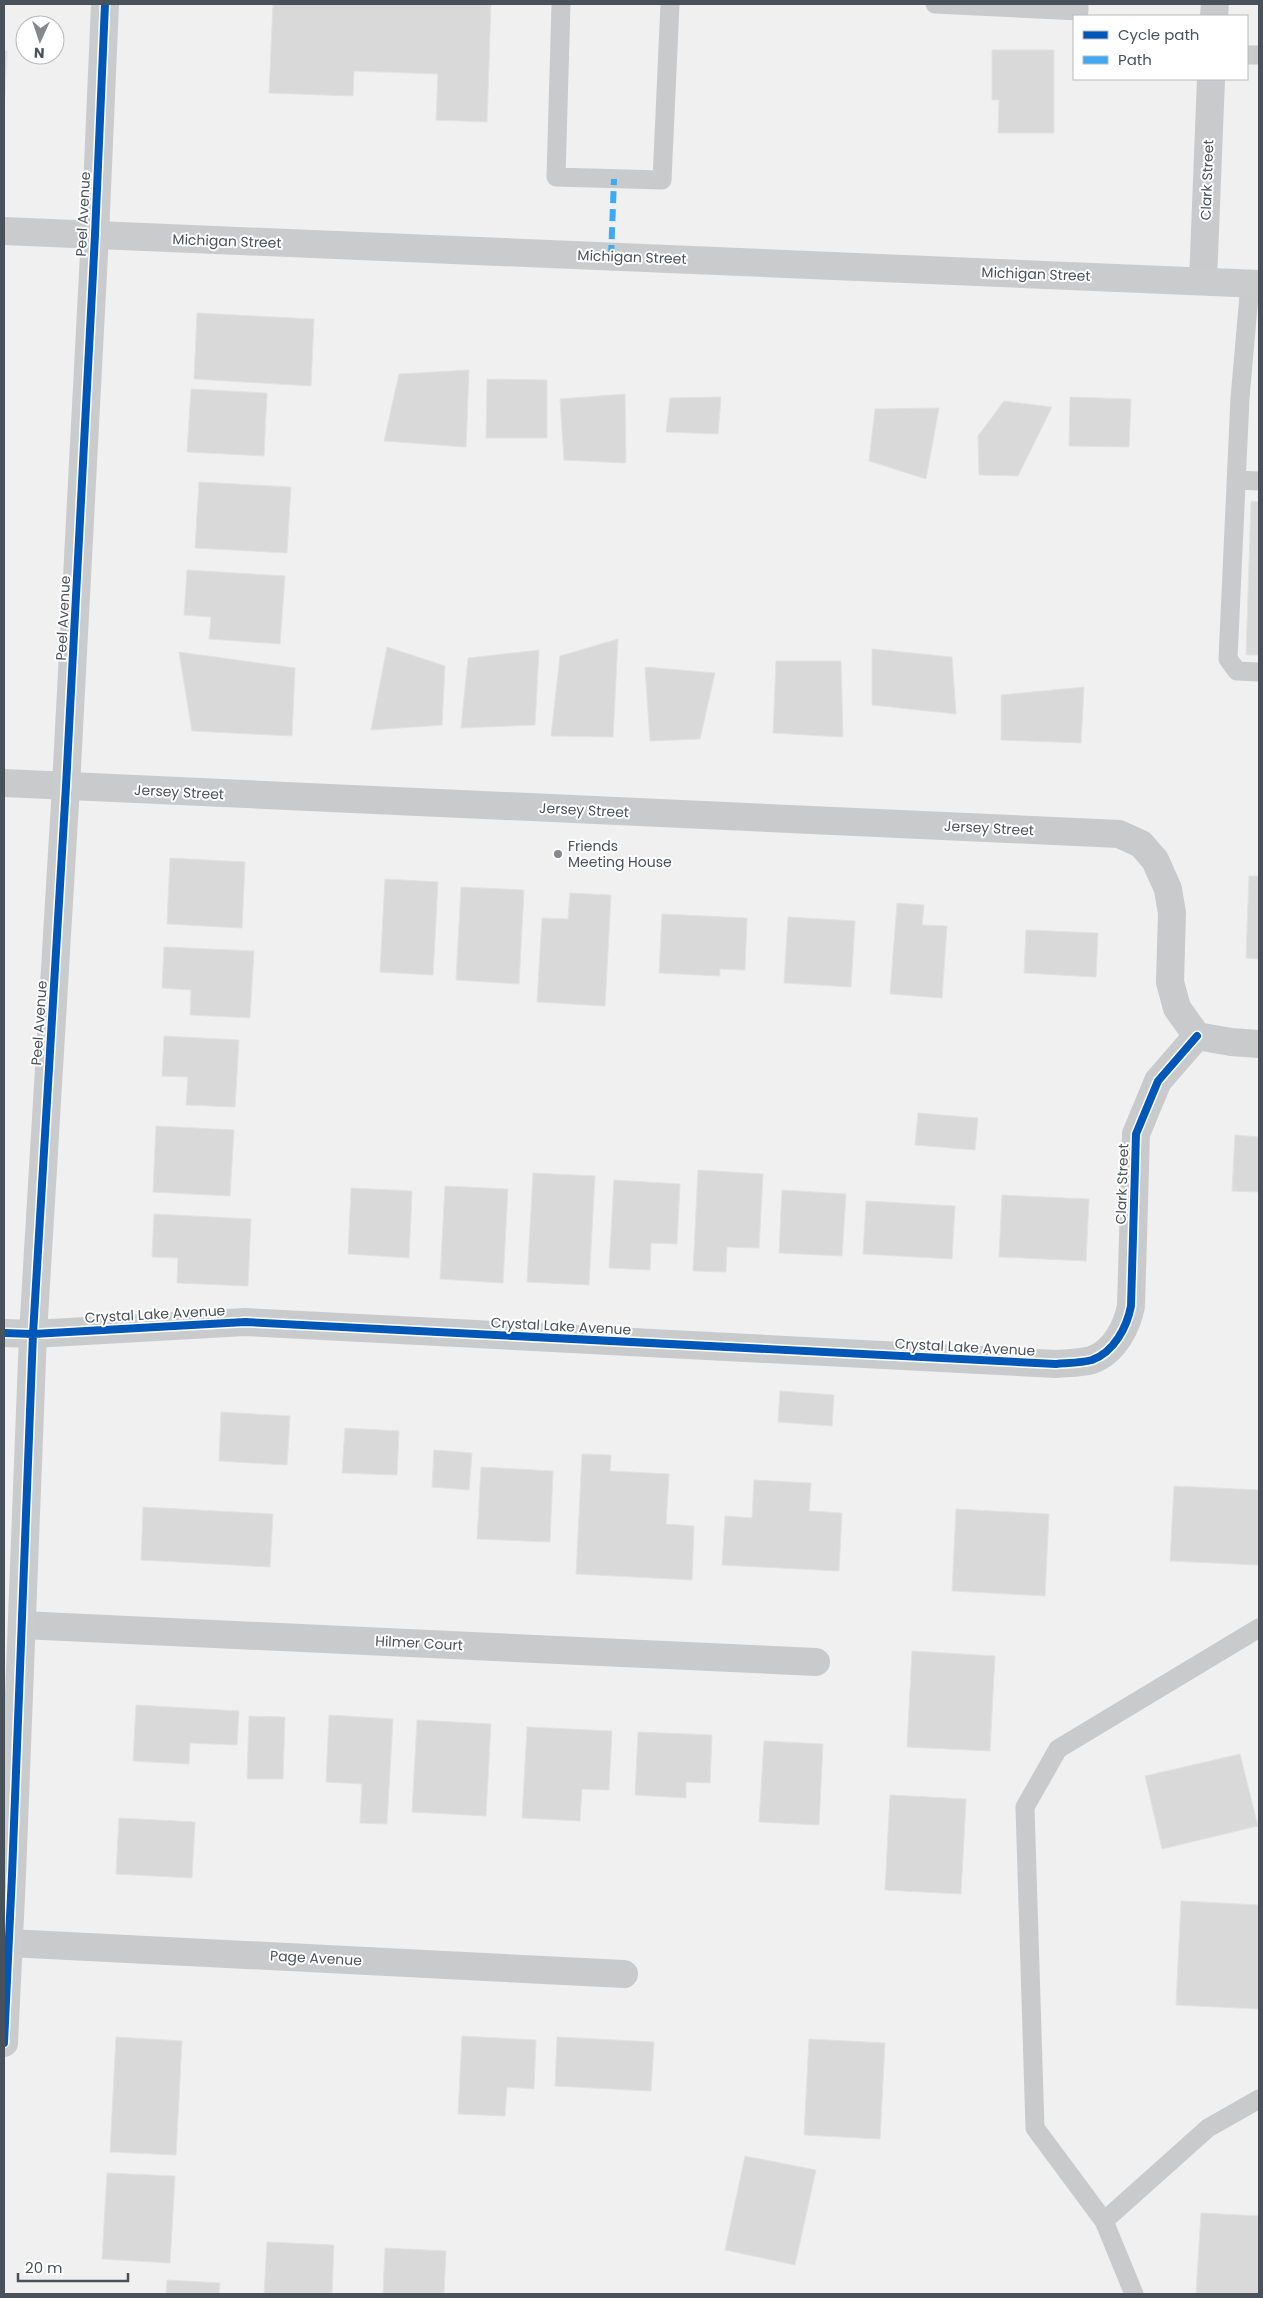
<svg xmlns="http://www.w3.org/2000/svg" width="1263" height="2298" viewBox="0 0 1263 2298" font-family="Poppins,sans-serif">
	<rect width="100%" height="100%" fill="#f0f0f0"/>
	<path fill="#d9d9da" stroke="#e2e2e3" d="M273,4h218l-4,118 -51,-2 2,-46 -84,-3 -1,25 -84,-3z
		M992,50h62v83h-56l1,-33h-7z
		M4,51h3l-3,65z
		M197,313l117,6 -3,67 -117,-7z
		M469,370l-3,77 -82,-6 15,-67z
		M487,379l60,1v58h-61z
		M191,389l76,4 -3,63 -77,-4z
		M625,394l1,69 -62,-3 -4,-61z
		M721,397l-3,37 -52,-2 4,-34z
		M1070,397l61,2 -2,48 -60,-1z
		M1004,401l48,6 -34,69 -39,-1 -1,-39z
		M939,408l-13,71 -57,-18 6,-52z
		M199,482l92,5 -4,66 -92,-5z
		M1251,501l8,1v153h-13z
		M187,570l98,6 -5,68 -71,-5 2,-22 -27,-2z
		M618,639l-5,98 -62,-1 9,-80z
		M387,647l58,19 -3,59 -71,5z
		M872,649l80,8 4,57 -84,-9z
		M539,650l-4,75 -74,3 7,-70z
		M179,652l116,16 -3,68 -100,-5z
		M776,661h65l2,76 -70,-4z
		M645,667l70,6 -15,66 -50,2z
		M1084,687l-3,56 -80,-3v-45z
		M170,858l75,4 -3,66 -75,-4z
		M1249,876h10v83l-13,-1z
		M385,879l53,3 -5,93 -53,-3z
		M461,887l63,3 -5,94 -63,-4z
		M570,893l41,2 -6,111 -68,-4 5,-84 26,1z
		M897,903l27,2 -2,20 25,1 -5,72 -52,-4z
		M662,914l85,4 -2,52 -25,-1v7l-61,-3z
		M788,917l67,4 -4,66 -67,-4z
		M1026,930l72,3 -2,44 -72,-4z
		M164,947l90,4 -4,67 -60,-3 1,-25 -29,-2z
		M164,1036l75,4 -4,67 -49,-2 2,-28 -26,-1z
		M918,1113l60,5 -3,32 -60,-5z
		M156,1126l78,4 -4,66 -77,-4z
		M1235,1135l24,2v55l-27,-1z
		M698,1170l65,4 -4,74 -32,-1 -1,25 -33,-1z
		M533,1173l62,3 -6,109 -62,-3z
		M614,1180l66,4 -3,60 -26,-1 -1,27 -41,-2z
		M445,1186l63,3 -5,94 -63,-4z
		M351,1188l61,3 -3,67 -61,-4z
		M782,1190l64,4 -4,62 -63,-3z
		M1002,1195l87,4 -3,62 -87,-4z
		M866,1201l89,5 -3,53 -89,-5z
		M154,1214l97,5 -3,67 -71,-3 1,-25 -26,-1z
		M780,1391l54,4 -2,31 -54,-4z
		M221,1412l69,4 -3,49 -68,-4z
		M345,1428l54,3 -2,44 -55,-2z
		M434,1450l38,3 -3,37 -37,-3z
		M582,1454l29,1 -1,16 59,3 -3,50 28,2 -2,54 -116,-6z
		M481,1467l72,4 -3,71 -73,-3z
		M754,1480l57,3 -2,28 33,2 -3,58 -117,-6 3,-49 27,2z
		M1174,1486l85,4v75l-89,-4z
		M143,1507l130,7 -3,53 -129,-7z
		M956,1509l93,5 -4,82 -93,-5z
		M912,1651l83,5 -5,95 -83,-4z
		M136,1705l103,6 -2,34 -47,-2 -1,21 -56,-3z
		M329,1715l64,4 -6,105 -27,-1 2,-39 -36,-2z
		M249,1716l36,1 -2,62h-36z
		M417,1720l74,4 -5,92 -74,-4z
		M527,1727l85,4 -3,59 -27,-1 -2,32 -58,-3z
		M638,1732l74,3 -2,48 -24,-1v16l-51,-3z
		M764,1741l59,3 -4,81 -60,-3z
		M1240,1754l18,72 -96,23 -17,-73z
		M890,1795l76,4 -5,95 -76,-4z
		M119,1818l76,4 -3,56 -76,-4z
		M1181,1901l78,4v104l-83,-4z
		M462,2036l74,4 -2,49 -27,-2 -2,29 -47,-2z
		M116,2037l66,4 -6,114 -66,-3z
		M557,2037l97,5 -3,49 -96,-5z
		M809,2039l76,4 -5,96 -76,-4z
		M745,2156l71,14 -21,95 -70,-15z
		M107,2173l68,3 -5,87 -68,-4z
		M1201,2213l58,3v78h-63z
		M267,2242l67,3 -2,49h-68z
		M385,2248l61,3 -2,43h-61z
		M167,2280l53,3 -1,11h-53z"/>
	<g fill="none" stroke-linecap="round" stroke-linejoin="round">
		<path stroke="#c8cacc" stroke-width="19" d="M561,4l-5,173 106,3 8,-176
			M935,4l144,7v-7
			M1247,55h12
			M1250,284l-10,114 -12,261 9,12 22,1
			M1236,480l23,1
			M1259,1628l-201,121 -33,58 10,321 69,93 104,-93 51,-29
			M1104,2221l30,73"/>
		<path stroke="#c8cacc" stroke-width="28" d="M1214,16l1,-12
			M1203,281l8,-202
			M4,783l1115,51 22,10 14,16 13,29 4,24 -2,69 7,26 20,28
			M1197,1036l34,6 28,2
			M4,1333l29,1 212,-12 811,42c12,-1 26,-1 36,-4 22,-8 35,-33 39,-54l5,-172 22,-53 39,-45
			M22,1625l794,37
			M9,1943l615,31"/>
		<path stroke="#c9cbcd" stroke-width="28" d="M4,231l1255,53
			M4,2043l8,-168 21,-541 33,-548 29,-551 10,-231"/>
		<path stroke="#3fa9f5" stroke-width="6" stroke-dasharray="12 6" stroke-linecap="butt" d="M611,257l3,-78"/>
		<g stroke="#fff" stroke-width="11">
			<path id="cycleway" d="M4,1333l29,1 212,-12 811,42c12,-1 26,-1 36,-4 22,-8 35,-33 39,-54l5,-172 22,-53 39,-45
				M4,2043l8,-168 21,-541 33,-548 29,-551 10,-231"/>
		</g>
		<use href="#cycleway" stroke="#0057b8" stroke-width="8"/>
	</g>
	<circle fill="#83898f" stroke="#fff" stroke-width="2" cx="558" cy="854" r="5"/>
	<g text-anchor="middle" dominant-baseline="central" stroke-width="4" stroke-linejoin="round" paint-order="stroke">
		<g font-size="14" fill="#49525b" stroke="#fff">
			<text transform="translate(1207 180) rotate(-88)">Clark Street</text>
			<text transform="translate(83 214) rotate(-87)">Peel Avenue</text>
			<text transform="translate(227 241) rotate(2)">Michigan Street</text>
			<text transform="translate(632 257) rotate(2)">Michigan Street</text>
			<text transform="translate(1036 274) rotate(2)">Michigan Street</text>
			<text transform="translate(63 618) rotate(-87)">Peel Avenue</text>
			<text transform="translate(179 792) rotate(3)">Jersey Street</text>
			<text transform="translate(584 810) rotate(3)">Jersey Street</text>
			<text transform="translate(989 828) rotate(3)">Jersey Street</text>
			<text transform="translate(39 1023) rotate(-86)">Peel Avenue</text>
			<text transform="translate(1122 1184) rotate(-88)">Clark Street</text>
			<text transform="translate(155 1314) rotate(-3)">Crystal Lake Avenue</text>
			<text transform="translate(561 1326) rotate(3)">Crystal Lake Avenue</text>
			<text transform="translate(965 1347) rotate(3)">Crystal Lake Avenue</text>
			<text transform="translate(419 1643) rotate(3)">Hilmer Court</text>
			<text transform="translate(316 1958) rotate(3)">Page Avenue</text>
		</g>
		<g font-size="14" fill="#49525b" stroke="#fff" text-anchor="start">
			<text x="568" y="846">Friends<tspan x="568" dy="16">Meeting House</tspan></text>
		</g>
	</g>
	<rect width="1263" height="2298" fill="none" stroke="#49525b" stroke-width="10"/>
	<rect x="1073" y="15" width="175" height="65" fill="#ffffff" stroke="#b6babd"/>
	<rect x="1083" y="31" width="25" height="8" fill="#0057b8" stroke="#b6babd"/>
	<text x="1118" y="40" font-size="15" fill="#49525b">Cycle path</text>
	<rect x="1083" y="56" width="25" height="8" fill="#3fa9f5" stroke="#b6babd"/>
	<text x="1118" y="65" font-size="15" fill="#49525b">Path</text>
	<g transform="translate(40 40) rotate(183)"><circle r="24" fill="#ffffff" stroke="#b6babd"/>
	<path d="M0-4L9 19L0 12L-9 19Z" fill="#83898f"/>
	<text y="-8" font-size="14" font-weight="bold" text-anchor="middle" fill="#49525b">N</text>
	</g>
	<path d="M18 2273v8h110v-8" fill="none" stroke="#49525b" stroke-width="2.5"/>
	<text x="25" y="2273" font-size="15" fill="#49525b" stroke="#ffffff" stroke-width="4" paint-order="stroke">20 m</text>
</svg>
